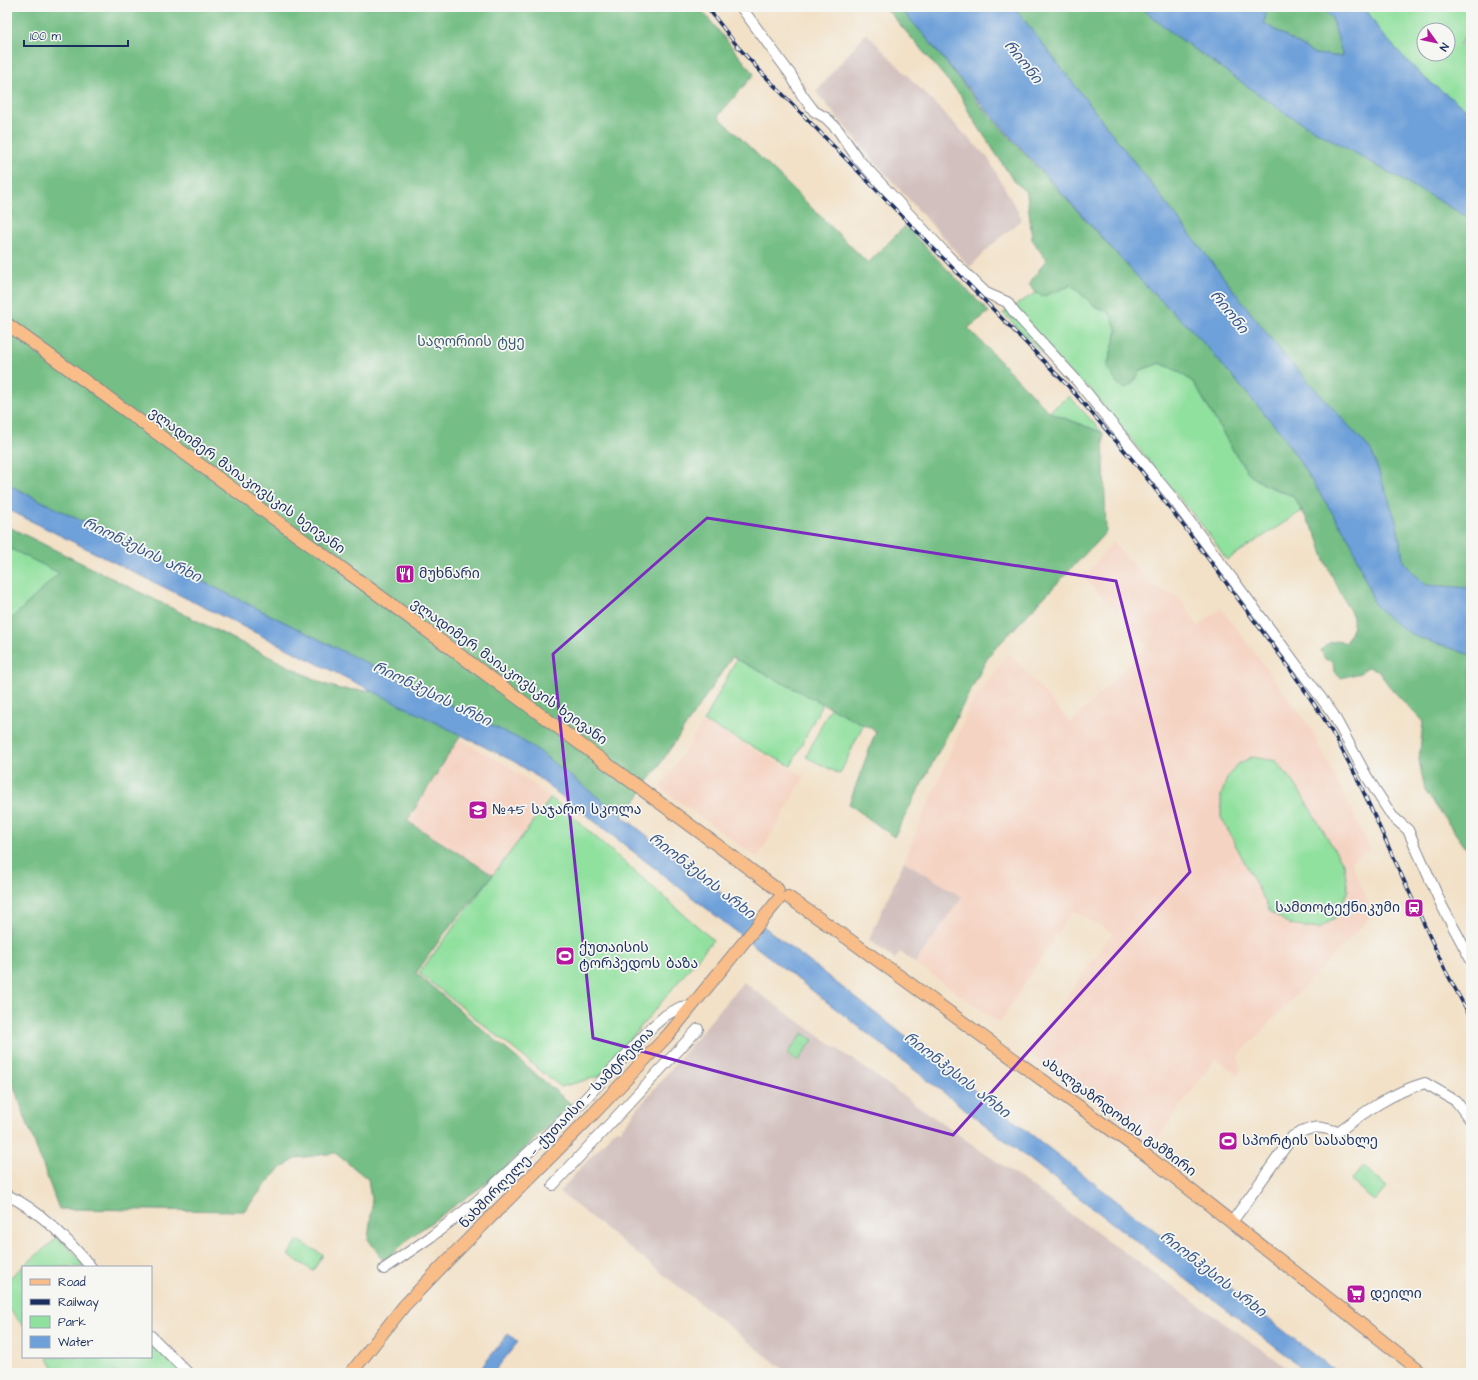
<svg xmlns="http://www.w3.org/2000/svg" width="1478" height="1380" viewBox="0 0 1478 1380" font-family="'Architects Daughter','Noto Sans Georgian',sans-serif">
	<rect width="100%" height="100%" fill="#f6f6f2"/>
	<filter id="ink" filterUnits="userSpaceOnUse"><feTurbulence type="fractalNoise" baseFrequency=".025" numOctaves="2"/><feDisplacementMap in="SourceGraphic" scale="8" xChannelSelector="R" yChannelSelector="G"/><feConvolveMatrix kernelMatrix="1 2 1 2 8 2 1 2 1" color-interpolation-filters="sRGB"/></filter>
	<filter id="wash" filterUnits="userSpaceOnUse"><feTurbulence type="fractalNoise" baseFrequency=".012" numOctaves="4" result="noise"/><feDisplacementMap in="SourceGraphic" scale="16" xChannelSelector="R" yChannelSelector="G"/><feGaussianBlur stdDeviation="0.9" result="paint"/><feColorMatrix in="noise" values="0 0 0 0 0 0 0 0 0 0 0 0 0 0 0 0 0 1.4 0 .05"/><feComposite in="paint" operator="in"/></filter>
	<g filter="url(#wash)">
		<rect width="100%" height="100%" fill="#f2e1c7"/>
		<path fill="#f5d3c2" d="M1113,542l36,41 30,15 19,28 23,-18 90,120 59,121 -19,12 22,53 -135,142 3,15 -3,4 -22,-17 -62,85 -127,-91 85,-119 -39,-23 -74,113 -84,-60 46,-66 -57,-36 66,-155 39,-53 62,70 77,-78 -65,-68z
			M703,723l102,53 -47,82 -98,-70z
			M458,739l49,26 44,33 -58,77 -86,-54z"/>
		<path fill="#d1c0bd" d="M1471,27v26l-12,-8z
			M866,33l122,125 34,61 -31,27 -21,21 -95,-105 -59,-70z
			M904,861l58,36 -47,66 -15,-11 -5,7 -26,-19z
			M743,982l535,379 15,12h-505l-229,-181 57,-63 4,1z"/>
		<path fill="#90e09e" stroke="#56887e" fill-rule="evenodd" d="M1365,7h106v20l-12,18 12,8v60l-48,-36 -43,-45zM1424,30h24v24h-24z
			M1072,285l21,20 17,8 7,18 -10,36 10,16 7,6 9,-6 8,-13 19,-7 18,8 16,12 40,69 16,23 15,10 28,11 9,15 -75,49 -18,-26 -122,-148 -9,3 -75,-76 32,-20 9,3z
			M1069,396l34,37 -54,-21z
			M7,534l66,33 -66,74z
			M739,654l86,44 -34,68 -87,-44z
			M831,706l33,17 -24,51 -34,-17z
			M1252,757l24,4 19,23 49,81 4,25 -11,26 -18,13 -29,-4 -20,-14 -49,-94v-21l6,-18 9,-13z
			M551,798l162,142 -113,136 -39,11 -142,-114z
			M803,1033l10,7 -15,21 -11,-7z
			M1363,1166l24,21 -12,14 -24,-20z
			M58,1237l29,30h-64v59l-16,-20v-26z
			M298,1240l25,15 -10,16 -25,-16z
			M151,1339l33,34h-128l-9,-16h104z"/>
		<path fill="#74be85" stroke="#487672" d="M7,7h692l55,67 -36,42 150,147 37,-37 84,86 -21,16 81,84 54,21 3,99 -117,123 -95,182 -45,-33 27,-73 -144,-74 -102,152 -8,8 -85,-67 -16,-10 -514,-256z
			M885,7h14l25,28 56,70 166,181 48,46 88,102 69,108 24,63 75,42 21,8v200l-46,-64 -6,-31 4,-38 -34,-36 -11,-16 -10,-3 -8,6 -19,5 -7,-6 -1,-10 -8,-3 -4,-9c10,-10 13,-10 25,-7l7,-17v-9l-27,-53 -9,-28 -24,-40 -28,-11 -15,-10 -16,-23 -40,-69 -16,-12 -18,-8 -19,7 -8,13 -9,6 -7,-6 -10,-16 10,-36 -7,-18 -17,-8 -21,-20 -28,11 -9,-3 -6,-9 17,-24 -14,-21 -5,-46 -14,-13 -43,-66 -9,-18z
			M1014,7h126l32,26 116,82 183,104v369l-45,-3 -22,-22 -8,-42 -25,-71 -89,-97z
			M1267,7h54l11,11 12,39 -29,-3 -51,-31z
			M7,526l317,158 16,5 34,2 87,44 -54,86 86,54 -49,59 -28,39 155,131 -73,71 -86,61 -28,26 -16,-23 4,-33 -4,-27 -33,-26 -38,5 -19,12 -34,41 -185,-2 -48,-130 -4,-3v-453l52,-50 -52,-26z"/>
		<path fill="#6ea0d9" stroke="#44689c" d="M899,7h115l268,346 89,97 25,71 8,42 22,22 45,3v67l-57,-19 -21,-14 -18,-17 -24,-63 -69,-108 -88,-102 -48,-46 -164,-181 -58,-70z
			M1140,7h127l-3,16 51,31 28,3 -11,-39 -11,-11h44l15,25 43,45 48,36v106l-183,-104 -116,-82z
			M7,484l514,256 16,10 801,623h-29l-240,-183 -537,-417 -19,-12 -506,-252z
			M508,1334l10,8 -25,31h-5l-7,-5z"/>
	</g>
	<g filter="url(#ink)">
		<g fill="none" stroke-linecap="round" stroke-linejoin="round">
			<g stroke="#868892" stroke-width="12">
				<path id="minor" d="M741,7l50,68 11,20 12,16 12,7 12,12 20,29 90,97 38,37 21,9 7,10 64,70 92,113 163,219 34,63 25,39 16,14 34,76 29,54
					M553,1185l145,-156
					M7,1195c34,16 60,44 84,72
					M1232,1222l61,-86c20,-10 24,-11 45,-4 26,-20 55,-40 87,-49l31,18 15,20
					M384,1269l48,-33 45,-35 108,-102 67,-72 14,-12 15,-8 11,-1
					M151,1336l37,37"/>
			</g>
			<g stroke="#868892" stroke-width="14">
				<path id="major" d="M7,324l358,261 413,305
					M788,897l59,41 303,220 273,215
					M351,1373l53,-67 45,-47 146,-147 74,-78 110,-135"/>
			</g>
			<use href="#minor" stroke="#fff" stroke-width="10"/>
			<use href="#major" stroke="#f8bd89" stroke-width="12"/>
			<g stroke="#1b2f5e" stroke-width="3.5">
				<path id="rail" d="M707,7l31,40 23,25 309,316 65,75 54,70 99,133 35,51 13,22 21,39 88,192 26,48"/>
			</g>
			<use href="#rail" stroke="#f6f6f2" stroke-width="2" stroke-dasharray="6" stroke-linecap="butt"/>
		</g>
	</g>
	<path fill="none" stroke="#7b2cbf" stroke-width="3" stroke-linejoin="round" d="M707,518l409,63 74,291 -237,263 -360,-97 -40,-384z"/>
	<defs>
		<g id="restaurant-square" transform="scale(1)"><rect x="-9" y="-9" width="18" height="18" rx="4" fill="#b5179e" stroke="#f6f6f2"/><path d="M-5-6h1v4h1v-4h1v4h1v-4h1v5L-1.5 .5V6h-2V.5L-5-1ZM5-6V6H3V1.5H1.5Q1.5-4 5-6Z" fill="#fff"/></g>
		<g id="school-square" transform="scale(1)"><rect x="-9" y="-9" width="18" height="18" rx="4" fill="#b5179e" stroke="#f6f6f2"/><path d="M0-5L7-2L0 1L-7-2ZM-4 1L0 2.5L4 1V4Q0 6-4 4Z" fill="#fff"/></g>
		<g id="station-square" transform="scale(1)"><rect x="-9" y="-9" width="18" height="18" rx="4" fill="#b5179e" stroke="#f6f6f2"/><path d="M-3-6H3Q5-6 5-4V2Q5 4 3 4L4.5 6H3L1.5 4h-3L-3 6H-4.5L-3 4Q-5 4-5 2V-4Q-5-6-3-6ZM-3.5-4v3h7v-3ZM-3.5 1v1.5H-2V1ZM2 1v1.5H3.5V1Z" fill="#fff"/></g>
		<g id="stadium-square" transform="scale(1)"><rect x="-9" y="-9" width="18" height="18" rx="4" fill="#b5179e" stroke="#f6f6f2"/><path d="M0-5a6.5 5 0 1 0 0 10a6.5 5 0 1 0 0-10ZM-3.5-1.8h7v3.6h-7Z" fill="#fff"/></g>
		<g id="supermarket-square" transform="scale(1)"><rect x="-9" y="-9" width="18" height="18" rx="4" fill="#b5179e" stroke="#f6f6f2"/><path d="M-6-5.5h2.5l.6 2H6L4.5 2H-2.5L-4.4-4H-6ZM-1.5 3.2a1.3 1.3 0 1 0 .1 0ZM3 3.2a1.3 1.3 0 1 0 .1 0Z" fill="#fff"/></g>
	</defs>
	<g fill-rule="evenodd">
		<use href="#restaurant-square" x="405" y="574"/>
		<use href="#school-square" x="478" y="810"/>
		<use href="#station-square" x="1414" y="908"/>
		<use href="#stadium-square" x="565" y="956"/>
		<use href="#stadium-square" x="1228" y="1141"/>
		<use href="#supermarket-square" x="1356" y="1294"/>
	</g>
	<g text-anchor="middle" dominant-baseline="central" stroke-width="3.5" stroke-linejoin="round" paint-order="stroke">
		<g font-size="14" fill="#385b6e" stroke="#f6f6f2">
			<text x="471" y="342">საღორიის ტყე</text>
		</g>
		<g font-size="14" fill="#1b2f5e" stroke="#f6f6f2">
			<text transform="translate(247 481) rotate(36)">ვლადიმერ მაიაკოვსკის ხეივანი</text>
			<text transform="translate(509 672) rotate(36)">ვლადიმერ მაიაკოვსკის ხეივანი</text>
			<text transform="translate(1119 1117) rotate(37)">ახალგაზრდობის გამზირი</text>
			<text transform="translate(557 1128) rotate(-46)">ნახშირღელე — ქუთაისი — სამტრედია</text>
		</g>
		<g font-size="14" fill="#1b2f5e" stroke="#f6f6f2" text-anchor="start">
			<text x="419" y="574">მუხნარი</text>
			<text x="492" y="810">№45 საჯარო სკოლა</text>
			<text x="1400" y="908" text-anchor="end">სამთოტექნიკუმი</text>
			<text x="579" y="948">ქუთაისის<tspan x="579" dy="16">ტორპედოს ბაზა</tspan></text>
			<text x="1242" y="1141">სპორტის სასახლე</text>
			<text x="1370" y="1294">დეილი</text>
		</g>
		<g font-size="15" font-style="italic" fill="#385789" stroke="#f6f6f2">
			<text transform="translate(1023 62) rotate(51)">რიონი</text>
			<text transform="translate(1229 312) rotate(51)">რიონი</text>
			<text transform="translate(142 550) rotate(26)">რიონჰესის არხი</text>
			<text transform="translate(432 694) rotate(26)">რიონჰესის არხი</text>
			<text transform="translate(702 876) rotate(38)">რიონჰესის არხი</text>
			<text transform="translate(957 1075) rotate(38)">რიონჰესის არხი</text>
			<text transform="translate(1213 1274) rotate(38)">რიონჰესის არხი</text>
		</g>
	</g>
	<rect width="1478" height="1380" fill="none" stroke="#f6f6f2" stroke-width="24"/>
	<rect x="22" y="1266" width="130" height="92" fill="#f6f6f2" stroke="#9ea6b7"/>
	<rect x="30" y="1279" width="20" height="6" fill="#f8bd89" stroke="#9ea6b7"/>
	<text x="58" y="1286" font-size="12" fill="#1b2f5e">Road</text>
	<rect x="30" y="1299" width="20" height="6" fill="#1b2f5e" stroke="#9ea6b7"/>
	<text x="58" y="1306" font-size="12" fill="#1b2f5e">Railway</text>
	<rect x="30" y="1316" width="20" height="12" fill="#90e09e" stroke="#9ea6b7"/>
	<text x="58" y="1326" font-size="12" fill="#1b2f5e">Park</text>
	<rect x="30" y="1336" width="20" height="12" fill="#6ea0d9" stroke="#9ea6b7"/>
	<text x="58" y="1346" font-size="12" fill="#1b2f5e">Water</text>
	<g transform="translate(1436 42) rotate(123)"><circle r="19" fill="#f6f6f2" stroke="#9ea6b7"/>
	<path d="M0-3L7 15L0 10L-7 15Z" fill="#b5179e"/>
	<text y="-6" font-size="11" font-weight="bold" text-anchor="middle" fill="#1b2f5e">N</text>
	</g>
	<path d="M24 40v6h104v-6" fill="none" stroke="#1b2f5e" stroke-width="2"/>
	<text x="30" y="40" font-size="12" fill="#1b2f5e" stroke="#f6f6f2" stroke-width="3" paint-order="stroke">100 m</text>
</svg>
